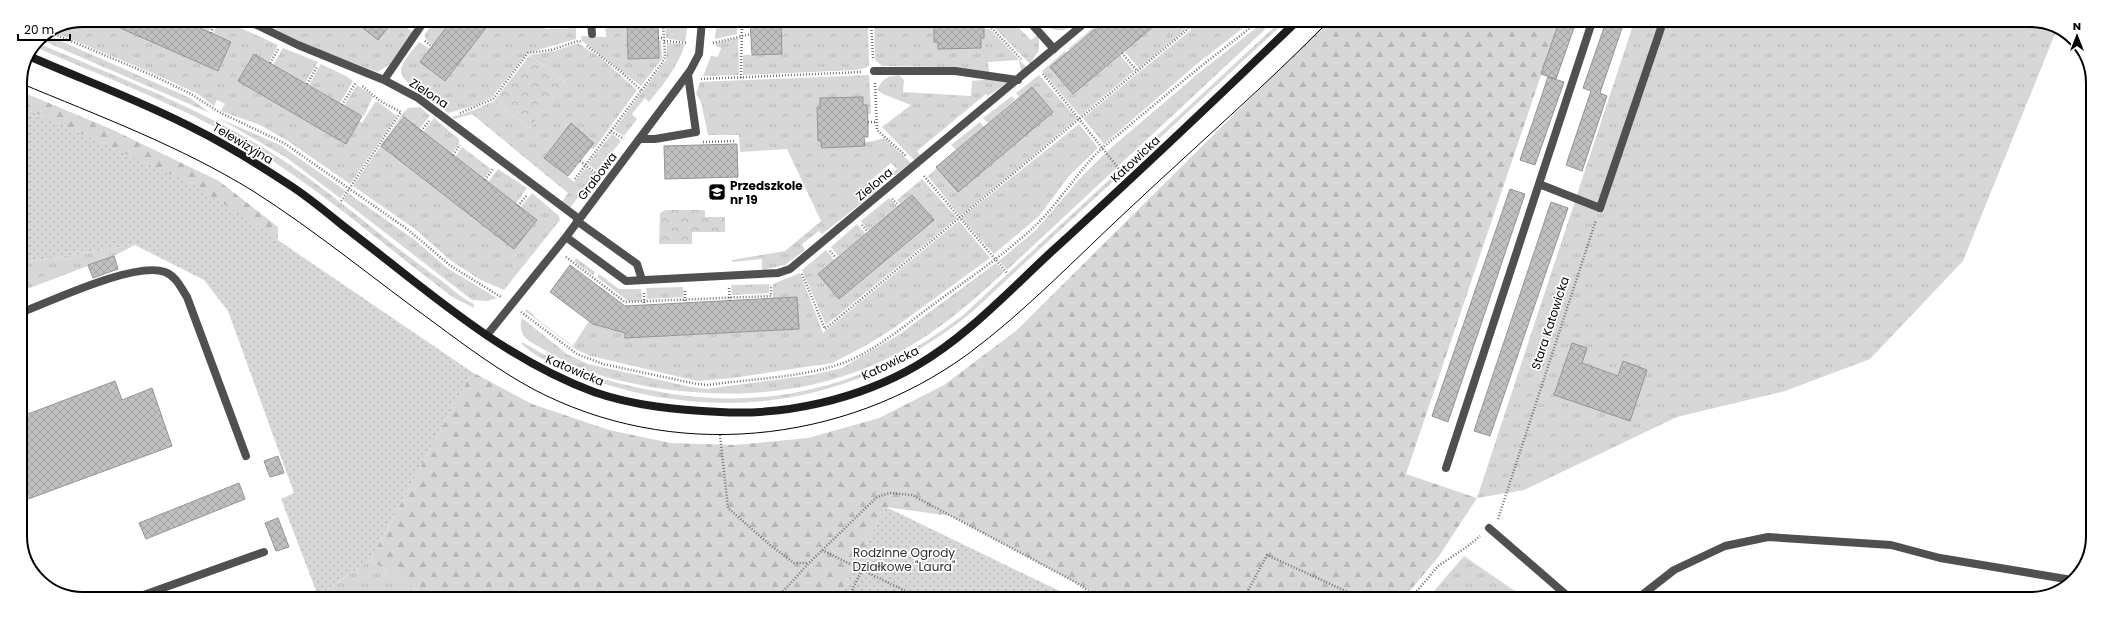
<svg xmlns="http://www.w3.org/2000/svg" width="2113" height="619" viewBox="0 0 2113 619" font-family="Poppins,sans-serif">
	<defs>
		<pattern id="grass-tufts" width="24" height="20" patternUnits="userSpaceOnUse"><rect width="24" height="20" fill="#d7d7d7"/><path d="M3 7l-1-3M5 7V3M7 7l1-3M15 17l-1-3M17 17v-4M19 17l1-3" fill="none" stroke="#b7b7b7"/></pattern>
		<pattern id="forest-firs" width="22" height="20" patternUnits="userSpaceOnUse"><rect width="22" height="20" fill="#d7d7d7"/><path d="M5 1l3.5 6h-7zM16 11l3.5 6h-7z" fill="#b7b7b7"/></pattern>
		<pattern id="park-crowns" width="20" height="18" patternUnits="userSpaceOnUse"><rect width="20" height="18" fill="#d7d7d7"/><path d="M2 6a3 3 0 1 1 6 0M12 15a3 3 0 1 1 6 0" fill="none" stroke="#b7b7b7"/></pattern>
		<pattern id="garden-dots" width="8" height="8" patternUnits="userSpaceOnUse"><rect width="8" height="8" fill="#d7d7d7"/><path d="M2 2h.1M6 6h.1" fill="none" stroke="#b7b7b7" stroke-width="1.8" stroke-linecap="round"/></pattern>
		<pattern id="building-cross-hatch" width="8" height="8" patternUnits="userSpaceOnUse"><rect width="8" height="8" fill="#c0c0c0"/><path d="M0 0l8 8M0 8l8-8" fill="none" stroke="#a3a3a3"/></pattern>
	</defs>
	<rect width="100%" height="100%" fill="#fff"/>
	<path fill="url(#grass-tufts)" d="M84,20h20l114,51 13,-29 -18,-8 6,-14h4l55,25 -9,17 -15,-8 -16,27 108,62 13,-22 3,2 13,-21h3l19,14 -47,68 -62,-43 -26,-15 -41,-15 4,-7 -8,-4 -3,6 -16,-12 -41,-19 -103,-43z
		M182,20h33l-6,12z
		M266,20h137l-2,4 12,8 -23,32 -12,8c-25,-10 -98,-33 -112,-52z
		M435,20h17l-19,26 -8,-8v-4z
		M492,20h52l1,9 31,-1v11l-49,14 -35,44 -16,8 -27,8c-11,-7 -48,-30 -48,-42 0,-9 13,-22 18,-29l11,7 -10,13 25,19z
		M605,21h22l1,38 31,-1v-17l2,-1 1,19 -21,27 -59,-45 -1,-5 25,1z
		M665,21h23l-3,21 -19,-4z
		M717,21h20v13l-22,5z
		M781,21h85l2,1 1,43 -4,3 -8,2 -114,5v-20l39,-1z
		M874,21h60v21h4v7l46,-11v-9h6l37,39 -6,3 -2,-11 -31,2 1,10 -42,-5 -65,-1 -7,-6z
		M996,21h25l-4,5 14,14 8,-6v16l-9,14 -40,-41z
		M1044,21h35c-13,11 -22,13 -37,2z
		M1160,21h24l1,9 -46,38 -15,-17z
		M1190,21h62l-54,42 -94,81 -21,-26 108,-88z
		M1265,21h9l-267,249 -8,-9 37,-31 46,-54 30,-29 88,-75z
		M1281,21h5l-315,292c-108,87 -237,112 -369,70 -24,-8 -64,-21 -81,-40h3c13,7 25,15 37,21 36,15 73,24 111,30 108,16 204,-12 290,-78z
		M1634,22h412l11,7 -94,232 -93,98 -85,32 -108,26 -153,73 -47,8z
		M1096,25l2,2 -29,23 -1,-1z
		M47,35l143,63 20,15 -171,-74z
		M738,38l1,37 -36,1 8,-20 7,1 3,-9 -6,-2 1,-3z
		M37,43c90,38 183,72 263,129 45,32 87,69 132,102 14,9 27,23 42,30v4l-20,-10c-70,-52 -136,-112 -212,-156 -65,-38 -138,-65 -207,-95z
		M578,43l24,16 35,31 -43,59 -4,-1 4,-6 -23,-18 -27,33 30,25 12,-14 9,6 -25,34 -8,-6 6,-9 -96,-79 -17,5 -3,-2 20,-6 22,-10 36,27 35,-46 -35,-27 25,-4z
		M667,43l18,1c-6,21 -22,41 -36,58l-4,-4 -13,16 5,5 -13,17 -10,-6 52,-70z
		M283,48l35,14 -13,21 -32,-18z
		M1065,51l2,2 -17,14 23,27 47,-39 14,16 -54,45 -38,-45z
		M321,64l25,12 7,5 -13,22 -31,-18z
		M869,75l2,39h-4l-4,-9v-8l-46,10 1,34h3l1,7 42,-2v-4l10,-1 10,-3 27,25 -16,12 -2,-2 4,-4 -6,-6 -21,18 7,10 -55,43 -3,-3 -17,13 3,6 -20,15 -23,5v-11l-30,3v-2l53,-9 36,-30 -34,-72 -47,3 -1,-17h-31l-7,-33 -5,-8 4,-12z
		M899,75l5,5 -1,12 68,4 1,-15 17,-2 19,3 -20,14 -2,-2 -69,57 4,5 -7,4 -32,-33 29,-22 -28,-11 -6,-4c5,-11 10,-14 22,-15z
		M1039,75l38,44 -117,97 -32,-40 9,-8 116,-56 -21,-25 -13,10 -3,-4z
		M357,85l16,11 -9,20 -20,-10z
		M1012,96l3,4 -27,23 -5,-5z
		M420,107l10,9 -11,13 -16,-12 -22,29 133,102 23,-28 -16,-13 11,-14 27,23 1,4 -56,70 -25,-11 -29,-19 -35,-31 -62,-43 51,-74 4,-4z
		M218,118l62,27 66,46 -6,7 -53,-40z
		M434,118l25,21v5l-8,10 -28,-22z
		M980,122l4,5 -28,23 -5,-5z
		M1079,124l19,24 -29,28 -30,40 -45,38 -33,-36z
		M612,134l9,7 -24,30 -9,-7z
		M462,147l29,22 -7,10 -29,-22z
		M498,169l29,19 -11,16 -28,-22z
		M922,179l35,39 -131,107 -24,-55 24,-20 8,10 -16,14 21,25 94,-79 -21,-25 -11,10 -4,-5z
		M348,193l68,48 31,27 50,30 -9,3 -16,-1 -129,-100z
		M889,198l9,9 -29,24 -8,-10z
		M959,221l31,37 -96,70 -29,18 -33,17 -99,15 -36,3 -106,-25 -14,-6 -52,-39 1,-2 8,6 -1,1 40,30 16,-25 19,8 17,2 1,7 172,-9 -1,-32 -24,1v-14l27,-11 23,60z
		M857,224l9,10 -28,22 -7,-9z
		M135,245l-21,11 -92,35 5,12 -7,2v-42z
		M576,258l19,14 -2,3 -19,-14z
		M996,263l8,9c-33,31 -66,59 -106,81 -73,39 -153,47 -234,36 -34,-5 -70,-13 -101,-29 -12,-6 -23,-13 -34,-19 -8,-6 -10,-14 -7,-23l45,36 21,10 103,23 15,2 106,-14 30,-7 58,-34z
		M599,274l20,15h22l1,12h-14l-31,-24z
		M769,284v9l-37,2 -1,-10z
		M683,287l1,10 -37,2 -1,-11z
		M1464,556l51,35 21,7h-108z
		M370,560l60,37h-112v-1z
		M1577,591h18l14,8 -54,-1z"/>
	<path fill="url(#forest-firs)" d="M1328,21l231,1 -153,452 71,24 -38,58 -35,42h-300l-153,-82 -65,-9 -48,91 -408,-1 -60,-37 102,-188 60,32 77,26 62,13 64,2 73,-7 71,-20 65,-33 73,-55z
		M20,91l91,38 108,52 59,46v13l-89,-57 -169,-77z"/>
	<path fill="url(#park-crowns)" d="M530,55l35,27 -35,46 -36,-27z
		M666,210h39v7h20v15h-33v12h-33l1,-31z"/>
	<path fill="url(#garden-dots)" d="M20,106l170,77 48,30 234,159 -102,188 -52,36 -37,-97 13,-6 -66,-182 -24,-31 -69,-35 -115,18z
		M886,507l188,91h-236z"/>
	<path fill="url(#building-cross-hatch)" stroke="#949494" d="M102,20h80l49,22 -13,29z
		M353,20h41l-16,20z
		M452,20h40l-47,61 -25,-19z
		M627,21h31l1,37 -31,1z
		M750,21h31l1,33 -30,1z
		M934,21h50v17h-3v10l-43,1v-7h-4z
		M1105,21h55l-87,73 -23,-27z
		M1559,22h17l-20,57 -15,-5z
		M1606,22h18l-24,71 7,3 -25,75 -16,-6 25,-74 -8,-3z
		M254,54l108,62 -16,28 -108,-63z
		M1548,77l16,5 -29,83 -15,-5z
		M1032,87l21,25 -95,80 -22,-25z
		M863,97v8h4l1,17v15h-4l1,9 -43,2 -1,-7h-3l-1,-34h3v-9z
		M404,117l133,103 -23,29 -133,-103z
		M571,123l23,20 -26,33 -24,-18z
		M737,144l1,33 -73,2 -1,-33z
		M1510,189l15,5 -77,228 -16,-6z
		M912,195l22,25 -95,79 -21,-25z
		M1551,202l17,6 -78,228 -16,-5z
		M114,256l4,13 -25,9 -5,-13z
		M570,265l55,41 172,-9 2,32 -174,9v-5l-32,-9 -43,-32z
		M1572,343l15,5 -5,15 36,13 5,-15 24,9 -17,51 -76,-26z
		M115,381l7,19 30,-12 20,58 -152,56v-85z
		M278,456l6,17 -14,4 -6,-16z
		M239,483l6,16 -99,40 -7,-16z
		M278,518l11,29 -13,4 -11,-28z"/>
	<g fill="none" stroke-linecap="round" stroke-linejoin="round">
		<path stroke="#727272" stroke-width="2.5" stroke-dasharray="1 2" stroke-linecap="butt" d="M226,20l9,4
			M871,21l2,37
			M989,25l-1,-3 3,-1
			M984,26l5,-1 32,34
			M52,33l102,43 37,18 28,18 65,31 123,86 44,37 50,31
			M211,33l5,-13
			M658,38h6
			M425,41l7,6
			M664,41l24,2
			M713,43l38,-9
			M587,46l33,25 21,19
			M1122,53l15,18
			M270,63l9,-15
			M1043,74l76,95
			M741,78l1,-57
			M701,79l160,-7
			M875,83l2,47 29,26
			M307,84l10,-17
			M342,105l14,-23
			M460,113l33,-14 35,-46 23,-3 27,-9 4,1
			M868,122h9
			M421,131l8,-10
			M611,131l13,8
			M703,142l32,-1
			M453,155l7,-10
			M580,161l18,14
			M924,176l83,97
			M575,179l87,-116 3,-6 -2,-36
			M485,180l8,-11
			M892,199l7,7
			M341,201l60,-89 -21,-11 -19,-16
			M518,206l9,-11
			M862,225l6,7
			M830,251l6,7
			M566,257l59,45 146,-6v-11
			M802,274l23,55 363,-300v-8
			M729,288l1,13
			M685,291v12
			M644,293v12
			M521,312l56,42 26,10 94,20 11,1c42,-6 86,-7 126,-19 36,-10 71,-41 100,-62 35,-26 72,-50 103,-80 24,-24 41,-53 65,-76l98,-81 59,-46
			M720,435l8,73 42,37 24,18h14
			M1498,519l98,-299
			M822,550l40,20
			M777,598l32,-35 68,-66 13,-4 22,2 165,88 21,15
			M848,598l14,-28 58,28
			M1244,598l23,-43 94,43
			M1411,598l27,-32 30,-20 12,-10"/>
		<path stroke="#505050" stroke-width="8" d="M246,20l9,4
			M591,21l1,13
			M1923,22l65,2
			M874,71h81l63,9
			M640,139h15l41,-7 -8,-57
			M1539,184l61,24
			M20,313c32,-12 115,-52 145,-41 11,4 16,16 22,25l59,159
			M1446,468l146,-446
			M1489,528l82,71
			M138,597l126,-45
			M1637,599l37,-29 51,-24 43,-9 123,8 49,13 132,22"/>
		<path stroke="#505050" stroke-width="8" d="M255,20v4l43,21 86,35 34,18 161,121
			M1029,21l25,28
			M384,80l41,-60
			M1600,208l63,-186
			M577,221l60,43 5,16
			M566,237l60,44 152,-8 12,-4 297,-248
			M487,335l79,-98 124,-166 9,-17 3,-33"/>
		<path stroke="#1d1d1d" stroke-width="8" d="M31,57c55,24 113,45 166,73 32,16 62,35 91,54 19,12 37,27 54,41 80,61 157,132 252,167 40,14 84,18 126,20 65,4 139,-13 196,-46 50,-29 91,-73 133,-112 84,-76 166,-154 248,-233"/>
		<path stroke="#000" stroke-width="1" d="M20,83c79,33 160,63 233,108 63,40 122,89 183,133 31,23 62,46 97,65 138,73 310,56 435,-35 58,-43 109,-97 162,-146 66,-62 135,-122 199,-187"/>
	</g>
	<defs>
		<g id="school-square" transform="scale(0.9)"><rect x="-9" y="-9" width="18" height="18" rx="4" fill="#000" stroke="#fff"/><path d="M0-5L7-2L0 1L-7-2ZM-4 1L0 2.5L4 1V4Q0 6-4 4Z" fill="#fff"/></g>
	</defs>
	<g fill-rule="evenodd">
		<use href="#school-square" x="717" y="192"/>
	</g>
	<g text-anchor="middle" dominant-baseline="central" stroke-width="3.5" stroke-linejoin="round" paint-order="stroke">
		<g font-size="12" fill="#000" stroke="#fff">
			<text transform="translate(429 93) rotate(33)">Zielona</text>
			<text transform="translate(243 143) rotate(31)">Telewizyjna</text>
			<text transform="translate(1135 159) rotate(-43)">Katowicka</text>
			<text transform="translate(597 176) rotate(-53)">Grabowa</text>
			<text transform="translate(874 184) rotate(-40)">Zielona</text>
			<text transform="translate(1550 323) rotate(-72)">Stara Katowicka</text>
			<text transform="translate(890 363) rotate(-26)">Katowicka</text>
			<text transform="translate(575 370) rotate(23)">Katowicka</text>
		</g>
		<g font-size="12" font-weight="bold" fill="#000" stroke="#fff" text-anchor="start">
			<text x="730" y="185">Przedszkole<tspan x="730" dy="14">nr 19</tspan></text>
		</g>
		<g font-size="12" fill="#2e2e2e" stroke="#fff">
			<text x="904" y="552">Rodzinne Ogrody<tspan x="904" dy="14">Działkowe "Laura"</tspan></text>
		</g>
	</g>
	<path d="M0 0H2113V619H0ZM83 27H2030A56 56 0 0 1 2086 83V536A56 56 0 0 1 2030 592H83A56 56 0 0 1 27 536V83A56 56 0 0 1 83 27Z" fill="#fff" fill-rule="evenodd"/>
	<path fill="none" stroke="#000" stroke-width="2" d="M83 27H2030A56 56 0 0 1 2086 83V536A56 56 0 0 1 2030 592H83A56 56 0 0 1 27 536V83A56 56 0 0 1 83 27Z"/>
	<g transform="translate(2077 36)" stroke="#ffffff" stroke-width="3" paint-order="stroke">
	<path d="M0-3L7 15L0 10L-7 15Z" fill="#000000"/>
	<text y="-6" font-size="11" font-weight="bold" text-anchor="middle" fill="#000000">N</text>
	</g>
	<path d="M18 34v6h52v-6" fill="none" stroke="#000000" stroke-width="2"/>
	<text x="24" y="34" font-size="12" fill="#000000" stroke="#ffffff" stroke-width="3" paint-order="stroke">20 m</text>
</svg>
